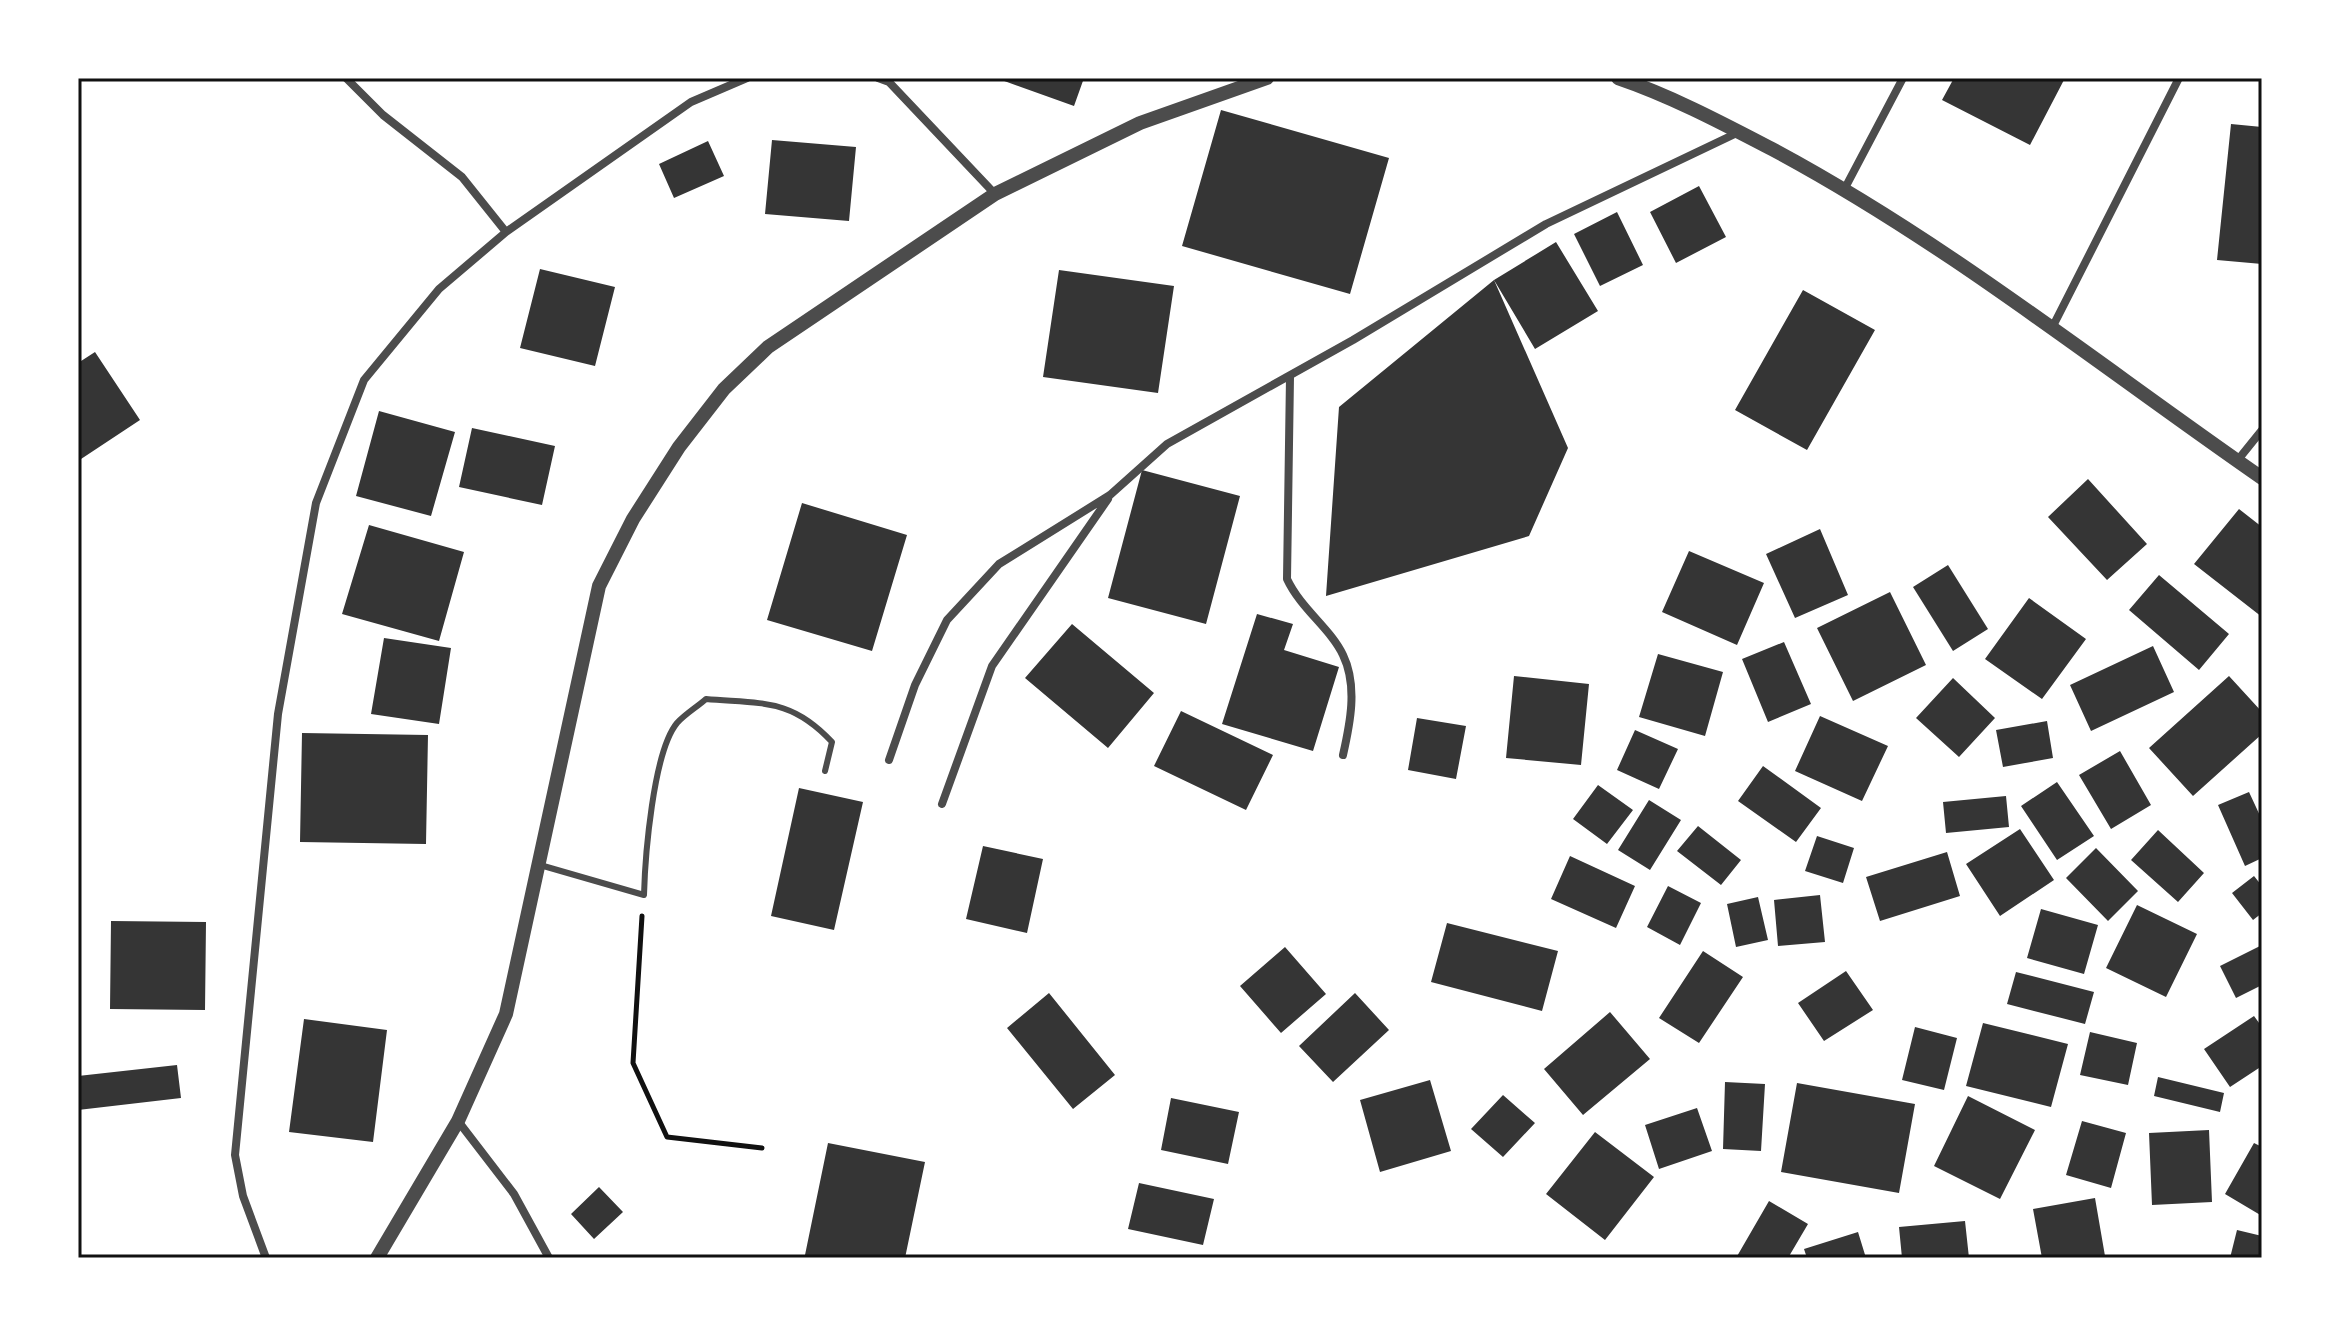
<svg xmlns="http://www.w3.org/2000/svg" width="2340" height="1336" viewBox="0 0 2340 1336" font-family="Poppins,sans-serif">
	<rect width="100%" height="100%" fill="#fff"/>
	<path fill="#353535" d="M996,78h88l-10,28z
		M1954,78h111l-35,67 -88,-45z
		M1221,110l168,48 -39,136 -168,-48z
		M2231,124l31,3v137l-45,-4z
		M772,140l84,7 -7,74 -84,-7z
		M708,141l16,35 -50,22 -15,-34z
		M1699,186l27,51 -50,26 -26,-51z
		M1617,212l26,53 -43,21 -26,-52z
		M1556,242l42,69 -63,38 -41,-69z
		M540,269l75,18 -20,79 -75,-18z
		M1059,270l115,16 -16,107 -115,-16z
		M1494,280l74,168 -39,88 -203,60 13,-189z
		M1803,290l72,40 -68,120 -72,-40z
		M95,352l45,68 -62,41v-98z
		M379,411l76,21 -24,84 -75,-20z
		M472,428l83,18 -13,59 -83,-18z
		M1142,470l98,26 -34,128 -98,-26z
		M2088,479l59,65 -40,36 -59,-63z
		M802,503l105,32 -35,116 -105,-31z
		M2239,509l23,18v90l-68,-53z
		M369,525l95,27 -25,89 -97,-27z
		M1820,529l28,66 -53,23 -29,-64z
		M1689,551l75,32 -27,62 -75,-33z
		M1948,565l40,64 -35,22 -40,-64z
		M2159,575l70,59 -30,36 -70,-60z
		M1890,592l36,73 -73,36 -36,-73z
		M2029,598l57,41 -44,60 -57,-40z
		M1257,614l36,10 -9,26 55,17 -26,84 -91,-27z
		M1072,624l82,69 -46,55 -83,-70z
		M384,638l67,10 -12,76 -68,-10z
		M1784,642l27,62 -43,18 -26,-63z
		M2153,646l21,46 -83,39 -21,-46z
		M1658,654l65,18 -18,64 -66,-19z
		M1514,676l75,8 -8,81 -75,-7z
		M2229,676l33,36v22l-69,62 -44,-48z
		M1953,678l42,40 -36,39 -43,-39z
		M1181,711l92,44 -27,55 -92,-44z
		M1820,716l68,30 -26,55 -67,-30z
		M1417,718l49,8 -10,53 -48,-9z
		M2047,721l6,37 -50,9 -7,-37z
		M1635,730l43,19 -19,40 -42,-19z
		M302,733l126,2 -2,109 -126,-2z
		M2120,751l31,54 -40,24 -32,-54z
		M1763,766l58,42 -25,34 -58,-41z
		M2057,782l37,54 -37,24 -36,-54z
		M1598,785l35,25 -26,34 -34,-25z
		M799,788l64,14 -29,128 -63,-14z
		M2249,792l13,28v38l-17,8 -27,-61z
		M2006,796l3,31 -63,6 -3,-31z
		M1649,800l32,20 -31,50 -32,-20z
		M1698,826l43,34 -20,25 -44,-34z
		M2020,829l34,51 -54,36 -34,-52z
		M2158,830l46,43 -26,29 -47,-42z
		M1817,836l37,12 -11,35 -38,-12z
		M983,846l60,13 -16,74 -61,-14z
		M2096,848l42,43 -30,30 -42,-43z
		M1947,852l13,44 -80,25 -14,-44z
		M1570,856l65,30 -19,42 -65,-29z
		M2254,876l8,10v27l-9,7 -21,-27z
		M1668,886l33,17 -21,42 -33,-18z
		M1820,895l5,47 -47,4 -4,-46z
		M1758,897l10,43 -32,7 -9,-43z
		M2137,905l60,29 -31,63 -60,-29z
		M2041,909l57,16 -14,49 -57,-16z
		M111,921l95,1 -1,88 -95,-1z
		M1447,923l111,28 -16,60 -111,-29z
		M2262,945v40l-26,13 -16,-32z
		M1285,947l41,47 -45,39 -41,-47z
		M1703,951l40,26 -44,66 -40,-25z
		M1846,971l27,39 -49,31 -26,-38z
		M2016,972l78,20 -9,32 -78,-20z
		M1049,993l66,82 -42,34 -66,-81z
		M1355,993l34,37 -56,52 -34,-36z
		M1610,1012l40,47 -67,56 -39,-46z
		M2254,1016l8,11v39l-32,21 -26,-38z
		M304,1019l83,11 -14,112 -84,-10z
		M1983,1023l85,21 -17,63 -85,-21z
		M1915,1027l42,11 -13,52 -42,-10z
		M2090,1032l47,11 -9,42 -48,-10z
		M177,1065l4,33 -103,12v-34z
		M2158,1077l66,16 -4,19 -66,-16z
		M1430,1080l21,71 -71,21 -20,-72z
		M1725,1082l40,2 -4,67 -38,-2z
		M1797,1083l118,21 -16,89 -118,-21z
		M1503,1095l32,28 -32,34 -32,-28z
		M1968,1096l67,34 -35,69 -66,-33z
		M1171,1098l68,14 -11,52 -67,-14z
		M1697,1108l15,43 -53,18 -14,-44z
		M2082,1121l44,12 -15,55 -45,-13z
		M2209,1130l3,72 -60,3 -3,-72z
		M1595,1132l59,45 -49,63 -59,-46z
		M828,1143l97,19 -20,96 -100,-3z
		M2254,1143l8,4v69l-37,-22z
		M1139,1183l75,16 -11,46 -75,-16z
		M599,1187l24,25 -29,27 -23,-25z
		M2095,1198l10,58 -63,2 -9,-49z
		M1769,1201l39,23 -20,34h-52z
		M1965,1221l4,37h-67l-3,-31z
		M2237,1230l25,6v22h-32z
		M1858,1232l8,26h-59l-3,-9z"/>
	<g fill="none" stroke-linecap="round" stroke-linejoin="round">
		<path stroke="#111" stroke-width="5" d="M642,916l-9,147 34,74 95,11"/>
		<path stroke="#4c4c4c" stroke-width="6" d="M540,865l104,30c1,-37 9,-143 33,-172 8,-9 20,-16 29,-24 56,5 85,-1 126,43l-7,29"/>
		<path stroke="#4c4c4c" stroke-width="8" d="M346,78l37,37 79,62 44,55
			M878,78l11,4 106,112
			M1845,188l58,-110
			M2053,326l126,-248
			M1290,377l-3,202c14,30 44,50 56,76 15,31 7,69 0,100
			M2237,461l25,-31
			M889,760l26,-75 32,-65 52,-56 111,-69 57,-51 186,-104 193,-116 193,-92
			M942,804l50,-138 116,-167
			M458,1121l56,73 35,64
			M266,1258l-23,-62 -8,-41 43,-441 38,-211 48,-123 75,-91 67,-57 185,-130 56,-24"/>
		<path stroke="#4c4c4c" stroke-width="14" d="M1618,78c53,18 104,45 154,71 174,93 328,217 490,329
			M377,1258l81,-137 48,-107 93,-428 34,-67 46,-72 45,-58 44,-42 227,-153 145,-71 127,-45"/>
	</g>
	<rect width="2340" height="1336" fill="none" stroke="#ffffff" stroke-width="160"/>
	<rect x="80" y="80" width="2180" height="1176" fill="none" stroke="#111" stroke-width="3"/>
</svg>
